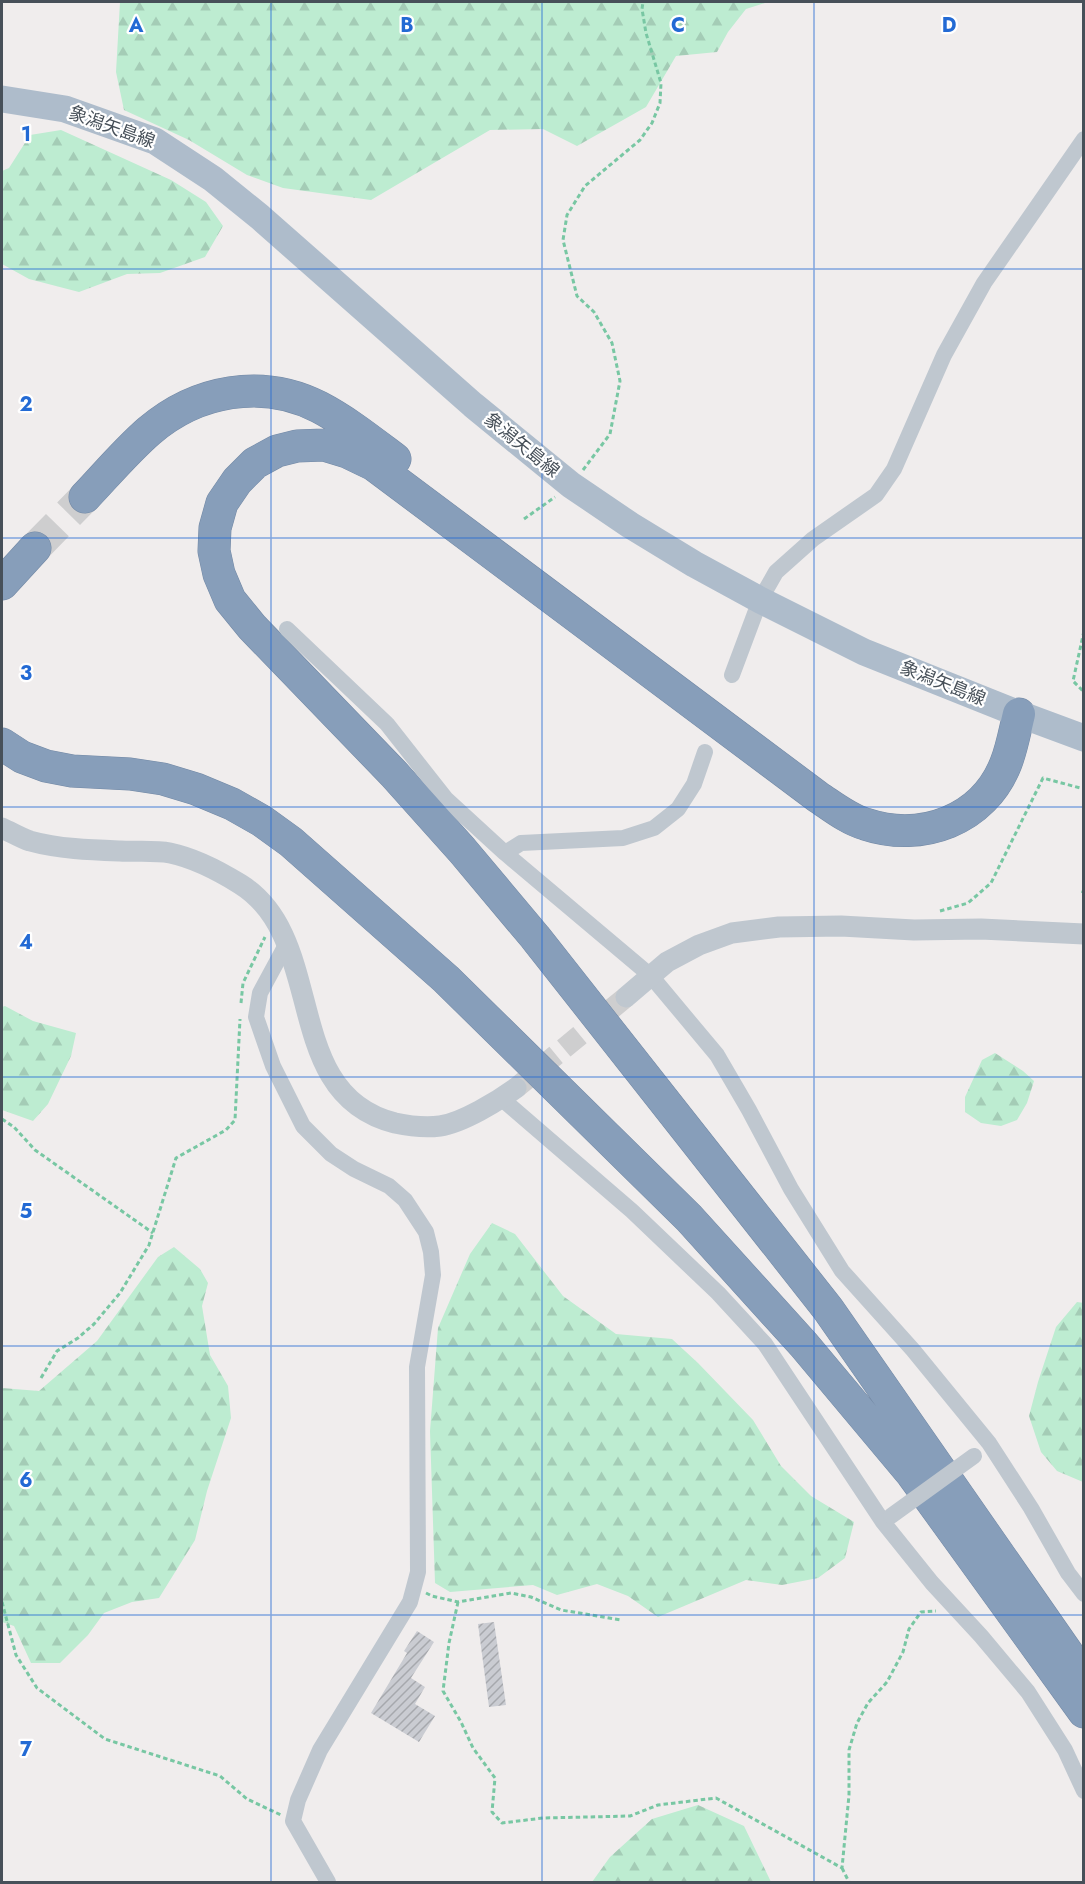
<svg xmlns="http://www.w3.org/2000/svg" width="1085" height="1884" viewBox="0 0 1085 1884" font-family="Jost,'Noto Sans JP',sans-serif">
	<defs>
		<pattern id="forest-firs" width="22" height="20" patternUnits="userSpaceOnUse" patternTransform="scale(1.5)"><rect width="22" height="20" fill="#bdecd1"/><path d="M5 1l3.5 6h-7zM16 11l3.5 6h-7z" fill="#a4ccb6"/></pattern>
		<pattern id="building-hatch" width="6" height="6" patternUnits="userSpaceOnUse" patternTransform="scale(1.5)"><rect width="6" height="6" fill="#caccd2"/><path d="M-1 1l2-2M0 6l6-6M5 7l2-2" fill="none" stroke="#a6a8ad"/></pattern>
	</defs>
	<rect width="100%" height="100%" fill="#f0eded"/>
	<path fill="url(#forest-firs)" d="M120,2h648l-22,7 -18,23 -11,20 -41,4 -30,51 -69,39 -34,-17 -53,1 -119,70 -88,-12 -36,-13 -58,-35 -65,-30 -8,-38z
		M61,130l110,50 35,22 17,24 -18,31 -45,16 -33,1 -48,18 -50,-13 -27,-15v-93l7,-3 21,-33z
		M5,1006l28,15 43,12 -5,23 -23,48 -15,17 -31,-11v-103z
		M995,1053l28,18 11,10 -7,22 -10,17 -16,6 -20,-3 -16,-11v-15l17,-37z
		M492,1223l23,11 48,62 53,38 56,5 26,24 55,57 28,46 30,30 43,26 -9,36 -27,20 -36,7 -36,-5 -88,37 -30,-21 -31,-12 -40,11 -24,-10 -83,7 -15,-9 -5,-152 8,-103 32,-74z
		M174,1247l26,22 8,14 -6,23 8,49 18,31 3,32 -24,73 -12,49 -36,58 -27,4 -28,11 -16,22 -28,28h-29l-17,-37 -12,-4v-234l37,3 58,-50 61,-84z
		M1077,1302l7,1 -1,179 -26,-11 -16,-19 -12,-36 9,-34 18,-55z
		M698,1805l46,21 27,56h-179l18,-25 42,-38z"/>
	<path fill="url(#building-hatch)" d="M494,1622l12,83 -17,2 -11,-83z
		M417,1631l17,11 -23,36 14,9 -10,17 20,12 -16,26 -48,-29 36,-60 -3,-2z"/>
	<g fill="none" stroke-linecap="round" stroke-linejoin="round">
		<path stroke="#cececf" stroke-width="21" stroke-dasharray="21 10" stroke-linecap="butt" d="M516,1088l110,-91"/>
		<path stroke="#cececf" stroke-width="32" stroke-dasharray="32 16" stroke-linecap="butt" d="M35,548l50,-51"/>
		<g stroke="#7389a5" stroke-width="33">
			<path id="motorway" d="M85,497c21,-22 41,-46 64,-66 48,-41 113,-53 170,-24 27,14 52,34 76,52
				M2,584l33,-36
				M1019,714c-4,16 -7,34 -13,49 -22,57 -84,80 -141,61 -17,-5 -32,-17 -47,-27l-444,-332 -27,-13 -23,-7 -27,1 -20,5 -22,12 -18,18 -15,22 -7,25 -1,23 5,23 11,26 22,27 142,147 68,76 73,87 293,372 256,368
				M2,744l20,13 24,9 26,5 58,3 33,5 33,10 36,15 30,17 29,21 155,137 243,239 115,127 108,129 172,238"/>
		</g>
		<path stroke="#78c7a3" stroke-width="3" stroke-dasharray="4.5 3" stroke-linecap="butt" d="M583,470l27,-36 10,-53 -8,-38 -18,-31 -17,-16 -14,-56 4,-25 18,-29 55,-46 12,-17 8,-20 1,-20 -15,-50 -4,-24 1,-7
			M524,519l31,-22
			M1084,631l-11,50 11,11
			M1084,889l-2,5 2,3
			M940,911l28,-8 23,-20 52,-105 41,11
			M241,1003l2,-20 22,-46
			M2,1119l12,8 21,23 118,83
			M41,1378l16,-27 21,-13 16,-14 26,-31 29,-48 27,-87 50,-28 9,-10 5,-101
			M426,1593l6,3 26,6 53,-9 20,4 30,13 60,10
			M2,1602l14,53 21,33 68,51 115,37 27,23 34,16
			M458,1602l-9,41 -6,48 18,31 12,26 22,30 -3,34 10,11 41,-5 87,-2 28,-11 58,-7 126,70 7,-73v-45l8,-27 11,-20 19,-21 16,-30 6,-23 12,-17 15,-1
			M842,1868l7,14"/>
		<path stroke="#bfc7cf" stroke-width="16" d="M287,629l100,95 59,75 59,54 146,123 66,79 32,55 42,79 51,82 71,79 76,93 42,65 37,65 16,21
			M732,675l28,-75 16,-28 37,-33 63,-44 18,-26 50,-114 40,-72 100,-144
			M505,853l16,-10 102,-5 31,-10 24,-19 16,-25 11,-32
			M287,943l-27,50 -4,24 17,49 30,60 28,28 23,15 35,17 16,14 21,32 5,20 2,23 -16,92 1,205 -8,30 -90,148 -22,50 -5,21 35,61
			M502,1099l130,112 86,82 47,51 118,178 49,61 49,53 47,56 37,58 19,41"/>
		<path stroke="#bfc7cf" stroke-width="21" d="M2,828c9,4 19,10 28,13 29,8 61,9 90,10 16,1 34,-1 50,2 24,5 49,18 70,31 89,55 39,210 155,239 14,3 30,5 45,3 22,-3 58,-25 76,-38
			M626,997l41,-35 32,-17 33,-12 47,-6 62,-1 73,4 67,-1 103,5"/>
		<path stroke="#aebccb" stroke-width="27" d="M2,99l63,10 90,32 58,38 47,38 213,188 98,80 59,40 64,39 66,36 104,52 155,62 65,24"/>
		<use href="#motorway" stroke="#879eba" stroke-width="32"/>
		<path stroke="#bfc7cf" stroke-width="16" d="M891,1516l83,-60"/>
	</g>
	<path fill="none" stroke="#236ad4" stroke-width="1.5" stroke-opacity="0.55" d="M271,2v1880M542,2v1880M814,2v1880M2,269h1082M2,538h1082M2,807h1082M2,1077h1082M2,1346h1082M2,1615h1082"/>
	<g text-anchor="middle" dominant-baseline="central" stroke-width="4.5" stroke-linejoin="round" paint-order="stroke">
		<g font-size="18" fill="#475059" stroke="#fff">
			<text transform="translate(112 127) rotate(20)">象潟矢島線</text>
			<text transform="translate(522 445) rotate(39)">象潟矢島線</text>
			<text transform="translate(943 683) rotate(22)">象潟矢島線</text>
		</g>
	</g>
	<g font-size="20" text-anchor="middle" font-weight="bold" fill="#236ad4" stroke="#fff" stroke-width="4.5" stroke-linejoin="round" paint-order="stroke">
		<text x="136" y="32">A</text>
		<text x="407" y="32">B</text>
		<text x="678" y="32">C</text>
		<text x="949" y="32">D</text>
		<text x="26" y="141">1</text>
		<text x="26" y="411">2</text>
		<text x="26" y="680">3</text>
		<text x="26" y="949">4</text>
		<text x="26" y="1218">5</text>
		<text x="26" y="1487">6</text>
		<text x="26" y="1756">7</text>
	</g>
	<rect width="1085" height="1884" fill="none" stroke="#475059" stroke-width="6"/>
</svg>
